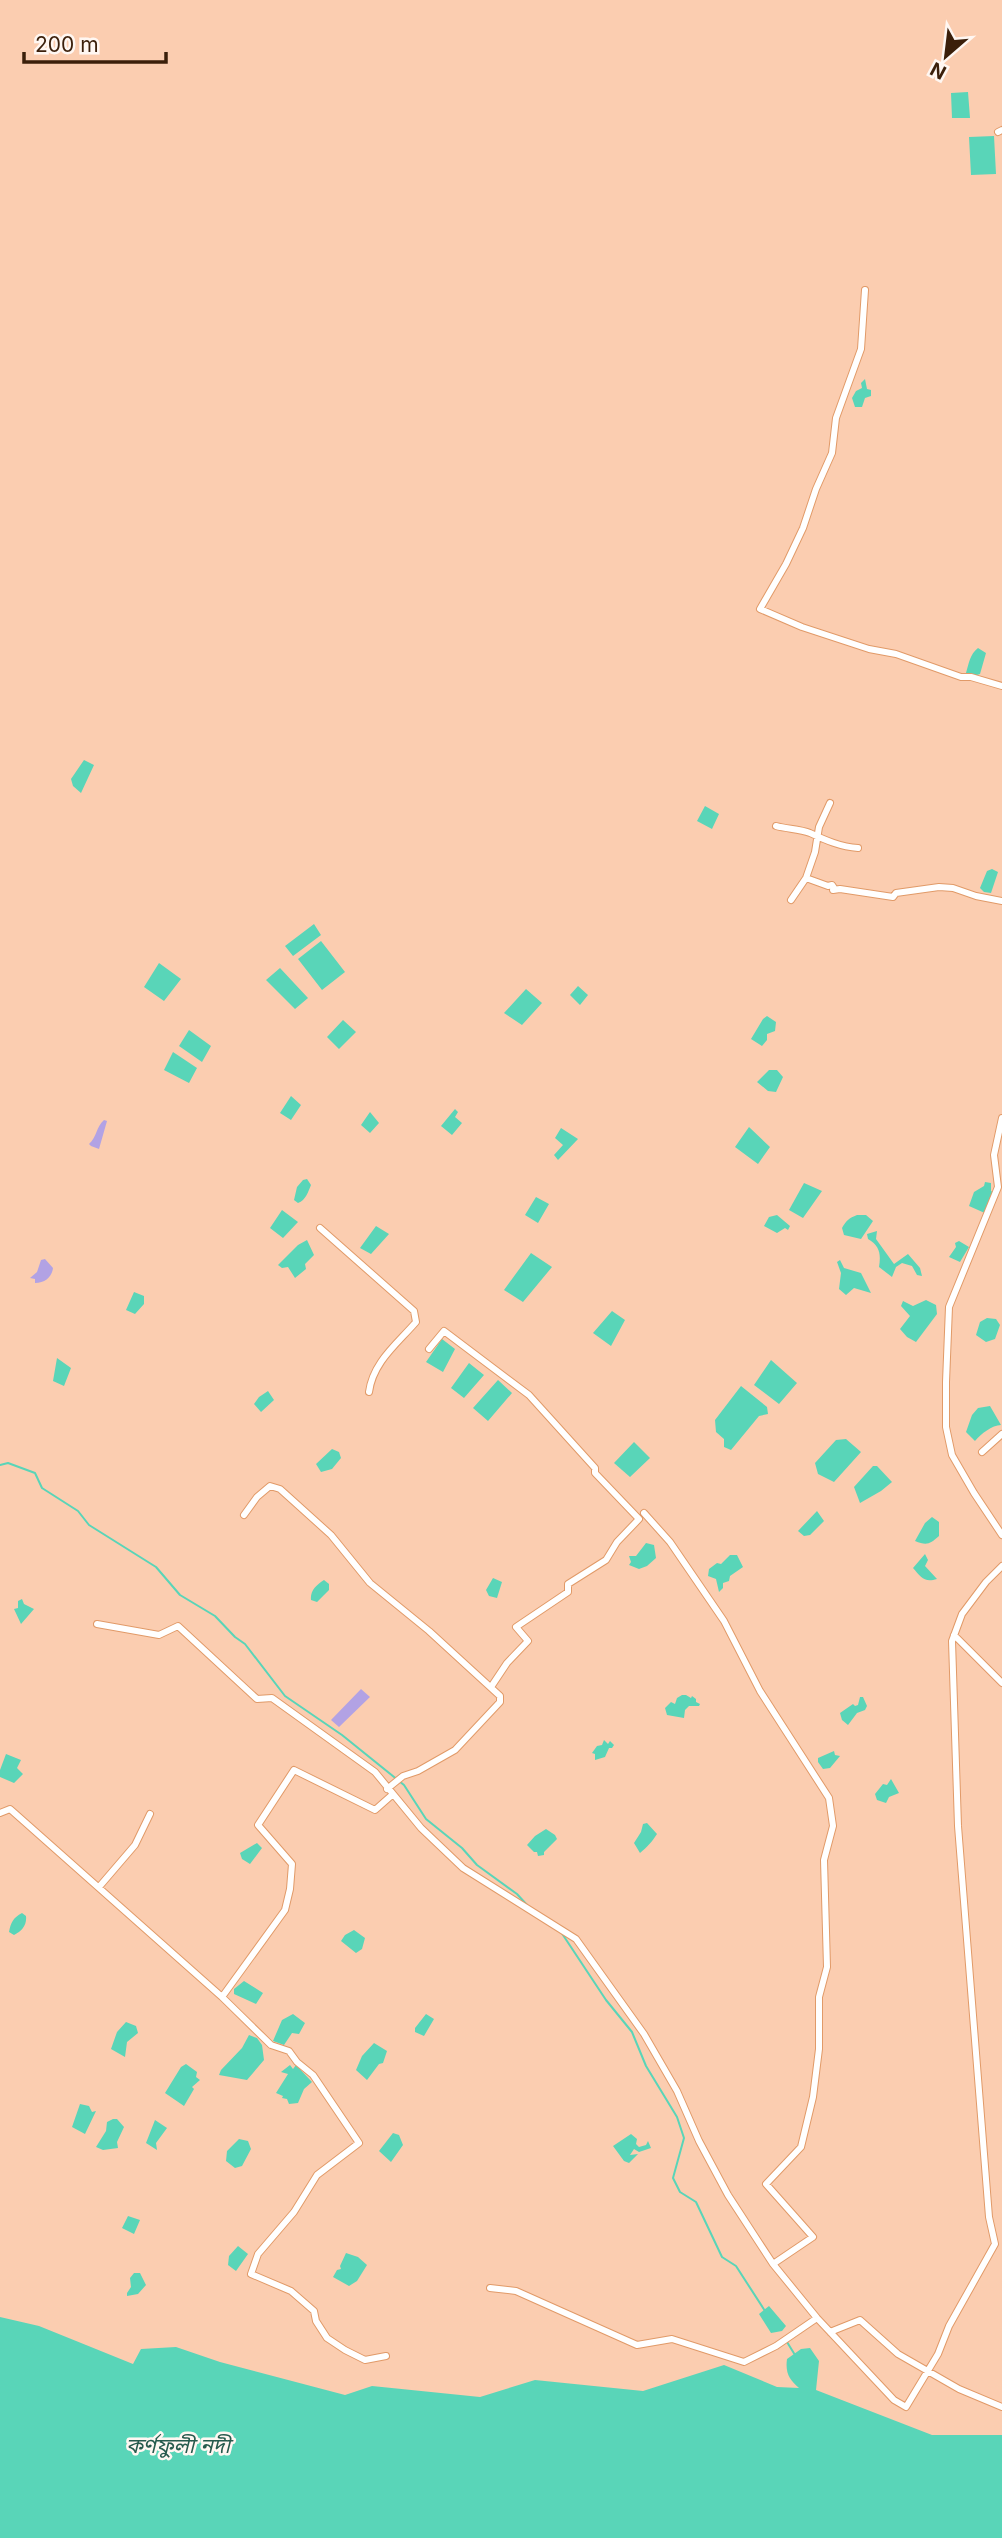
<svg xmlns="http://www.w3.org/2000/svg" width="1002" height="2538" viewBox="0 0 1002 2538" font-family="Inter,'Noto Sans Bengali',sans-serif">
	<rect width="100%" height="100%" fill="#fbcdb0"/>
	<path fill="#b2a2e4" d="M104,1120l3,1 -8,28 -8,-3 -2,-2c8,-7 7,-17 15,-24z
		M45,1259l8,9c-1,9 -8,15 -18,15v-4l-5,-1 7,-6 4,-12z
		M361,1689l9,8 -31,30 -8,-7z"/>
	<path fill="#59d5b8" d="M968,92l2,26h-18l-1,-25z
		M994,136l2,38 -25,1 -2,-38z
		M865,379l2,10 4,1v6l-6,2 -3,9h-7l-3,-9 4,-7 6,-3 -1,-5z
		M978,648l8,5 -6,21 -9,3 -5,-4c3,-10 4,-19 12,-25z
		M84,760l10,5 -13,28 -8,-7 -2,-7z
		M705,806l14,8 -7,15 -15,-8z
		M992,869l6,3 -7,21 -7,-1 -4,-4 7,-17z
		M314,924l7,11 -28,21 -8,-10z
		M321,941l24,31 -23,18 -24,-31z
		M159,963l22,16 -17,22 -20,-14z
		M280,968l28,30 -13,11 -29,-29z
		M578,986l10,9 -8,10 -10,-10z
		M526,989l16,14 -20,22 -18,-12z
		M767,1016l9,6 -1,9 -8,3v6l-5,6 -11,-7 12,-20z
		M343,1020l13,12 -17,17 -12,-12z
		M189,1030l22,16 -9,16 -23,-16z
		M173,1052l24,16 -8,15 -25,-13z
		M769,1070h8l6,7 -7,15 -8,-1 -11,-9z
		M291,1096l10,9 -10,15 -11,-7z
		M455,1109l3,3 -3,5 7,6 -10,12 -11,-9z
		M370,1112l9,11 -9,10 -9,-8z
		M749,1127l21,20 -12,17 -23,-17z
		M561,1128l17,11 -20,21 -4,-5 9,-10 -8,-7z
		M307,1179l4,6c-3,7 -5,15 -13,18l-4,-3 3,-13 6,-7z
		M985,1182l6,1v8l4,2 -8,21 -18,-8 5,-14 10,-6z
		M804,1183l18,8 -19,27 -14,-8z
		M536,1197l13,7 -11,19 -13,-8z
		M282,1210l16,12 -15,16 -13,-10z
		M777,1215l13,11 -2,4 -3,-2 -8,5 -13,-7 5,-9z
		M857,1215h9l7,6 -12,18 -17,-4 -2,-7c4,-7 7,-10 15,-13z
		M376,1226l13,8 -18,20 -11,-6z
		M877,1231l-1,8 18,25 14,-10 12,14 2,8 -5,-1 -5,-9 -10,-3 -6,4 -4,10 -13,-10c2,-13 1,-21 -11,-28l-1,-5z
		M307,1240l7,15 -9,9 1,5 -11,9 -7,-11 -6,1 -4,-3 20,-20z
		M959,1241l10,6 -9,15 -11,-5 7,-10 -1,-4z
		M531,1253l21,14 -29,35 -19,-12z
		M840,1260l4,8 17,5 10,20 -17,-5 -8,7 -7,-6 2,-16 -4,-11z
		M134,1292l10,4v8l-9,10 -9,-4z
		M926,1300l10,5 1,9 -21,28 -9,-5 -7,-8 10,-13 -9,-10 2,-5 10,5z
		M612,1311l13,9 -14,26 -18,-13z
		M987,1318l9,1 4,6 -5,14 -9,3 -10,-7 4,-13z
		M442,1339l13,10 -12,23 -17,-10z
		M57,1358l14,10 -7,18 -11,-5z
		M771,1360l26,23 -18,21 -25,-19z
		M469,1363l15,12 -20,23 -13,-10z
		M498,1380l14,13 -24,28 -15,-13z
		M741,1386l26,21 1,7 -9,2 -28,34 -7,-3v-8l-8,-7 -1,-12z
		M268,1391l6,9 -13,12 -7,-8 5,-7z
		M990,1406l11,19c-9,0 -20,9 -26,16l-9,-9 6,-17 6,-7z
		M846,1439l15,13 -27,30 -16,-8 -3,-11 21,-23z
		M634,1442l16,16 -20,19 -16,-14z
		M332,1449l7,3 2,6 -9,11 -11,3 -5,-8z
		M873,1466h4l15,16 -11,9 -21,12 -6,-16z
		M817,1511l7,10 -14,14 -6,1 -6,-5z
		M932,1517l7,5v14c-9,8 -12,10 -24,5l10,-18z
		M646,1543l8,2 2,13 -9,8 -8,3 -10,-4 2,-3 -2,-6h7z
		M925,1554l3,6 -3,6 12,13c-13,4 -16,-2 -24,-11z
		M730,1555h7l6,12 -13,9 -1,5 -6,2v5l-4,4 -3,-13 -8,-3 1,-7 8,-6 4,1z
		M493,1578l9,4 -5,16 -8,-2 -3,-6z
		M324,1580l5,4v6l-12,12 -6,-2c-1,-9 5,-15 13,-20z
		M22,1599l2,5 10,5 -13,15 -7,-15 4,-1v-7z
		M682,1695h4l5,3 1,-2 4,3v3l4,2 -1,2h-10l-4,4 -1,8 -17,-3 -2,-7 6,-6 4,2 2,-6z
		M860,1697h3l4,9 -2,4 -8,3 -9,12 -6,-5 -2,-7 13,-9 2,2 3,-1z
		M604,1740l4,4 2,-3 4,4 -2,3h-3l-4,9 -10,3v-6l-3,-1 5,-7 5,-1z
		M834,1751l1,4 5,1 -10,12 -7,1 -5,-7v-4z
		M6,1754l15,6 -4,8 6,6 -9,9 -14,-6v-7z
		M891,1779l8,14 -10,4 -3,6 -9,-3 -2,-6 8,-10 4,1z
		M647,1823l10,11c-5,8 -10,13 -17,19l-6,-10 7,-11 2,-8z
		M546,1829l9,6 2,4 -13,13v3l-6,1 -1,-4h-3l-7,-7 8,-9z
		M257,1843l5,5 -12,16 -8,-5 -2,-6z
		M22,1913l4,3c1,9 -4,15 -12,19l-5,-3c2,-10 4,-14 13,-19z
		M354,1930l11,8 -3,11 -6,4 -15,-12 4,-6z
		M244,1981l19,12 -7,11 -22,-10v-5z
		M293,2014l12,9 -6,11 -7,-1 -8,12 -11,-4 9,-21z
		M426,2014l8,5 -10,17 -9,-4v-4z
		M126,2022l10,4 2,7 -11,9 -2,15 -14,-8 6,-17z
		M249,2035l8,3 5,7 2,15 -17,20 -28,-5 2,-5 21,-22z
		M374,2043l13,8 -4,12 -4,1 -12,16 -11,-10 6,-14z
		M186,2064l11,8 -1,5 4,3 -8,7 2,2 -10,17 -19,-13 16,-26z
		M290,2065l3,4 3,-4 16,17 -8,7 -6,14 -9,1 -2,-5 -5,-1 1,-2 -7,-3 12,-19 -7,-2z
		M80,2104l9,2 3,6 4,-1 -11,23 -13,-7z
		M113,2119h4l7,8 -7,15 1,6 -15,2 -7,-3 10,-16 1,-9z
		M155,2120l12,8 -11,15 1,7 -11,-7z
		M393,2133l6,2 4,10 -12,17 -12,-11z
		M631,2134l6,5 -1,5 3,3 7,-2 2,-4 3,7 -12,4 -5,-3 -4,6 8,-1 -9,9 -5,-2 -11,-15z
		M239,2139l9,2 3,8 -9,17 -7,2 -9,-7 1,-10z
		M128,2216l12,4 -6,14 -12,-6z
		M238,2246l10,8 -12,17 -8,-6 1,-9z
		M346,2253l12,4 9,8 -10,16 -8,5 -16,-9 4,-7 4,-1 -1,-3z
		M134,2273h6l6,12 -8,9 -11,2v-3l4,-6 -1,-9z
		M769,2306l17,20 -4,5 -11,2 -12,-19z
		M0,2317l39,9 94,38 8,-15 35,-2 44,15 125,33 27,-9 108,11 55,-17 108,11 81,-26 53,22 22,1c-9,-8 -14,-14 -12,-29l14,-10 9,-1 9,13 -3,29 116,45h70v103h-1002z"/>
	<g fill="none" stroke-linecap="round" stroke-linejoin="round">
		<path stroke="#59d5b8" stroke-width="2" d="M0,1465l8,-2 27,10 7,15 36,23 11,14 67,42 24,28 35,21 20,21 10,7 40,52 57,39 62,50 22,34 36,29 15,17 40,29 10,11
			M561,1932l45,68 26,32 14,34 31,51 7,21 -11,40 7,14 16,10 26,55 14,9 29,45
			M787,2342l8,13"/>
		<g stroke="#e19a68" stroke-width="8">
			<path id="minor" d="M998,132l4,-2
				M865,290l-4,59 -25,69 -4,35 -16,36 -13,39 -17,36 -26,45 42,18 67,22 27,5 65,23h10l31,9
				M776,826c11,3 24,3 34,7 15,7 31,14 48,15
				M806,878l22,8 4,-1 2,3
				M833,890l7,-1 53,8 3,-4 43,-6 14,1 23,8 26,5
				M791,900l15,-22 9,-26 4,-25 11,-24
				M1002,1118l-8,37 4,32 -49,120 -3,75v45l6,28 22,38 28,42
				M320,1228l94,83 2,11c-19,22 -43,40 -47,70
				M429,1349l15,-18 85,64 66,73v5l44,46 -22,23 -11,18 -38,24v8l-52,35 12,14 -21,22 -16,24
				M982,1452l20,-18
				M644,1513l26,29 54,79 36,70 69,107 4,28 -9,34 3,107 -8,30v52l-6,48 -12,50 -35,37 47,53 -40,27
				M244,1515l13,-18 13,-11 10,3 51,46 39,48 59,48 71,65v6l-45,48 -37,21 -15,5 -16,13
				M97,1624l62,11 19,-9 79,73 15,-1 103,74 46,56 42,40 113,71 68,95 33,57 22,50 29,54 45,69 44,54 77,82 12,7 32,-53 11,-28 46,-82 -6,-27 -31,-391 -6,-185 10,-27 24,-32 16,-16
				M954,1635l48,48
				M0,1813l10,-4 212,188 63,-87 5,-21 2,-25 -34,-39 36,-55 81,40 17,-15
				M99,1887l36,-42 15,-31
				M222,1997l49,48 18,6 8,11 16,13 46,68 -42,32 -23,37 -36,42 -7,20 40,17 23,20 2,10 11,17 18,12 20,10 21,-4
				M490,2288l26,3 121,54 35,-6 72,23 32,-16 41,-28
				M830,2332l30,-12 38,34 61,35 43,18"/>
		</g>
		<use href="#minor" stroke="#fff" stroke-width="6"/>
	</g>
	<g text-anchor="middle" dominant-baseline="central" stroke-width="5" stroke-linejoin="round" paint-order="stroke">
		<g font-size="21" font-style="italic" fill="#265a4d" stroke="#fff7f2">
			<text x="178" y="2445">কর্ণফুলী নদী</text>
		</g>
	</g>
	<g transform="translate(946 56) rotate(208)" stroke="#fff7f2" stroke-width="5" paint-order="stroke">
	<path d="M0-5L12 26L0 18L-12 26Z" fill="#3b1f0a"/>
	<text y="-10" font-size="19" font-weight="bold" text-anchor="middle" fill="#3b1f0a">N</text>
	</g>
	<path d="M24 52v10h142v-10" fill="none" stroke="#3b1f0a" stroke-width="3.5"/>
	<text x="35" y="52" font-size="21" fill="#3b1f0a" stroke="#fff7f2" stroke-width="5" paint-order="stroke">200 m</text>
</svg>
